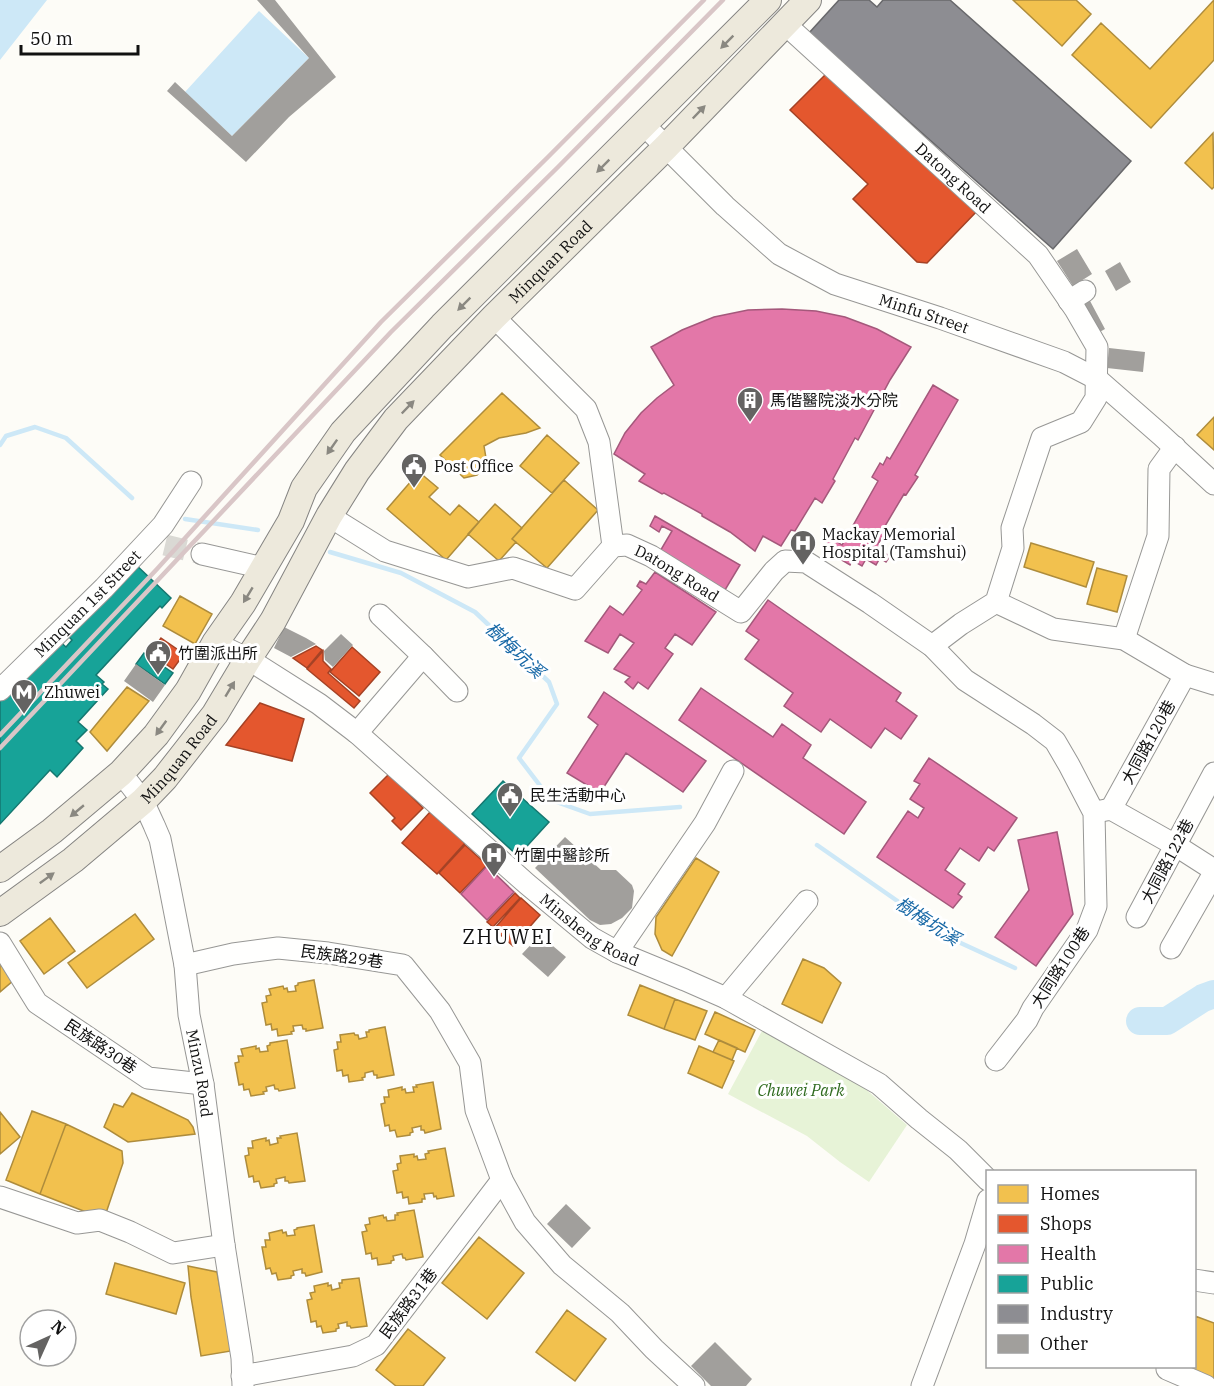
<svg xmlns="http://www.w3.org/2000/svg" width="1214" height="1386" viewBox="0 0 1214 1386" font-family="'IBM Plex Serif','Noto Sans TC',serif">
	<rect width="100%" height="100%" fill="#fdfcf7"/>
	<path fill="#e7f3d7" d="M763,1029l99,57 45,39 -38,57 -29,-20 -33,-26 -79,-42z"/>
	<path fill="#cde8f7" d="M0,0h47l-47,60z
		M259,11l50,47 -77,78 -47,-44z"/>
	<path fill="#f2c14e" stroke="#ae8c3c" stroke-width="1.5" d="M1013,0h63l15,14 -29,32z
		M1214,0v60l-63,68 -79,-73 29,-32 49,46z
		M1213,133l1,54 -2,2 -27,-26z
		M502,393l38,35 -14,5 -27,5 -15,8 3,18 -10,11 -13,3 -24,-23z
		M1214,417v33l-17,-15z
		M547,435l32,28 -27,30 -32,-27z
		M419,472l19,16 -9,9 21,18 9,-10 20,17 -33,38 -59,-51z
		M564,480l34,30 -51,58 -35,-29z
		M495,504l27,24 -10,11 4,3 -17,19 -31,-27z
		M1031,543l63,19 -8,25 -62,-20z
		M1097,568l30,8 -10,36 -30,-8z
		M180,596l32,18 -17,30 -32,-18z
		M127,687l22,14 -42,50 -17,-19z
		M696,858l23,14 -47,84 -10,-6 -7,-16 1,-17z
		M135,914l19,25 -67,49 -19,-25z
		M50,918l25,33 -31,23 -24,-33z
		M0,956l21,18 -21,18z
		M803,959l21,9 17,15 -19,40 -40,-19z
		M314,980l9,48 -17,3v-2h-3l-1,-4 -9,1 1,5 -3,1 1,2 -14,2 -1,-7 -5,1 -1,-6 -5,1 -4,-22 5,-1 -1,-6 5,-1 -2,-6 14,-3 1,3 3,-1 1,4 8,-1 -1,-5 3,-1v-2z
		M640,985l35,14 -11,30 -36,-14z
		M675,999l32,12 -12,29 -31,-11z
		M715,1012l40,18 -10,22 -40,-18z
		M385,1027l9,48 -17,3v-3h-3l-1,-4 -8,2v4l-3,1 1,2 -14,2 -1,-7 -5,1 -1,-6 -5,1 -3,-21 4,-1 -1,-7h4l-1,-7 14,-2 1,2h3l1,4 8,-2 -1,-5h3v-2z
		M287,1040l8,48 -16,3 -1,-2h-3l-1,-4 -8,2 1,4 -4,1 1,2 -13,2 -2,-7 -5,1 -1,-6 -4,1 -4,-22 4,-1 -1,-6h5l-2,-7 15,-3v3l3,-1 1,4 8,-1 -1,-5 3,-1v-2z
		M719,1040l18,8 -5,12 -19,-8z
		M699,1046l35,15 -12,27 -34,-15z
		M433,1082l8,47 -16,4 -1,-3h-3v-4l-9,2 1,4 -3,1v2l-13,2 -2,-7 -5,1 -1,-6 -4,1 -4,-22 4,-1 -1,-6h5l-1,-7 14,-3v3l3,-1 1,4 8,-1 -1,-5h4l-1,-2z
		M132,1093l56,27 5,7 2,7 -67,8 -24,-15 10,-23 9,3z
		M32,1111l34,13 -26,70 -34,-14z
		M0,1112l20,25 -20,17z
		M66,1124l56,27 1,12 -19,56 -64,-25z
		M297,1133l8,48 -16,2 -1,-2h-3v-4l-9,2 1,4 -3,1v2l-13,2 -2,-7 -5,1 -1,-6 -4,1 -4,-21 4,-1 -1,-7h5l-1,-7 14,-3v3l3,-1 1,5 8,-2 -1,-5h4l-1,-2z
		M445,1148l9,48 -17,3 -1,-3 -2,1 -1,-4 -9,1 1,5h-3v3l-13,2 -1,-7 -5,1 -1,-6 -5,1 -4,-22 5,-1 -1,-6 4,-1 -1,-7 14,-2v3l3,-1 1,4 8,-1 -1,-5 4,-1 -1,-2z
		M414,1210l9,47 -17,3 -1,-2h-2l-1,-4 -9,2 1,4 -3,1v2l-13,2 -1,-7 -5,1 -1,-6 -5,1 -4,-22 5,-1 -2,-6 5,-1 -1,-6 14,-3 1,3 2,-1 1,4 8,-1v-5h3l-1,-2z
		M314,1225l8,47 -16,4 -1,-3h-3v-4l-9,2 1,4 -3,1v2l-13,2 -2,-7 -4,1 -2,-6 -4,1 -4,-22h4l-1,-7h5l-1,-7 13,-3 1,3 3,-1 1,4 8,-1 -1,-5 3,-1v-1z
		M479,1237l45,36 -37,46 -45,-36z
		M115,1263l70,20 -9,31 -70,-20z
		M188,1266l29,6 14,79 -30,5 -10,-59z
		M359,1278l8,48 -16,2 -1,-2h-3v-4l-9,2 1,4 -3,1v2l-13,2 -2,-7 -4,1 -1,-6 -5,1 -4,-22 5,-1 -2,-6 5,-1 -1,-6 14,-3v3l3,-1 1,5 8,-2 -1,-5h3v-3z
		M567,1310l39,29 -31,42 -39,-29z
		M1195,1316l19,7v60l-39,-17h19z
		M408,1329l37,29 -22,28h-27l-20,-16z"/>
	<path fill="#e4572e" stroke="#a54225" stroke-width="1.5" d="M829,71l149,139 -51,53 -10,-1 -64,-63 15,-15 -78,-74z
		M161,638l23,16 -11,15 -23,-16z
		M316,646l6,4 -15,18 -14,-10z
		M352,647l28,25 -21,24 -29,-24z
		M323,651v10l8,8 -3,4 32,28 -6,7 -47,-39z
		M260,703l44,16 -12,42 -66,-16z
		M389,774l34,34 -22,22 -9,-9 3,-3 -25,-25z
		M430,812l35,31 -28,31 -35,-31z
		M465,845l22,20 -27,28 -21,-20z
		M515,893l5,5 -27,29 -6,-5z
		M521,898l19,17 -27,31 -19,-17z"/>
	<path fill="#e377a8" stroke="#a4587b" stroke-width="1.5" d="M782,309l34,2 29,6 32,12 34,18 -21,33 -32,60 -3,-2 -22,41 2,2 -13,22 -7,-5 -20,33 -4,-1 -10,16 -18,-10 -8,15 -25,-19 -28,-16v-2l-38,-21 -2,1 -23,-13 6,-7 -31,-20 11,-21 16,-20 16,-15 17,-13 -23,-38 31,-17 32,-13 34,-7z
		M933,385l25,15 -43,75 3,2 -12,18 -2,-1 -19,32 3,2 -10,16 7,5 -2,3 7,4 -4,6 -6,-4 -4,7 -10,-6 -4,7 -10,-6 -2,5 -27,-16 7,-12 12,8 36,-64 -6,-4 8,-14 3,2 4,-8 3,2z
		M655,516l85,49 -15,25 -66,-37 13,-22 -10,-5 -3,6 -9,-6z
		M655,572l61,40 -24,33 -17,-11 -10,14 8,6 -25,35 -10,-7 -5,7 -8,-7 5,-5 -16,-8 20,-26 -14,-9 -12,19 -23,-12 25,-35 13,9 19,-25 -5,-4 3,-5 6,3z
		M768,600l133,93 -5,8 21,15 -16,23 -16,-11 -14,20 -41,-29 -9,13 -37,-26 9,-13 -48,-34 14,-19 -13,-9z
		M701,688l72,49 9,-13 29,21 -8,13 63,44 -22,32 -165,-114z
		M604,692l102,69 -23,31 -57,-39 -26,40 -33,-20 31,-48 -10,-8z
		M929,758l88,60 -23,33 -6,-4 -9,14 -19,-13 -15,22 20,14 -7,10 4,3 -9,11 -76,-51 31,-46 10,7 6,-10 -14,-9 10,-15 -6,-3z
		M1057,832l16,82 -37,52 -41,-29 34,-47 -11,-50z
		M487,866l27,26 -27,28 -26,-26z"/>
	<path fill="#17a398" stroke="#157770" stroke-width="1.5" d="M133,562l38,36 -9,10 -2,-2 -64,69 8,7 -2,2 6,5 -30,33 9,8 -11,11 7,7 -26,29 -7,-7 -50,54v-127l56,-59 10,9 6,-7 -4,-4z
		M144,653l29,20 -8,11 -29,-20z
		M503,781l46,41 -31,34 -46,-42z"/>
	<path fill="#8d8d92" stroke="#68686b" stroke-width="1.5" d="M839,0h30l8,7 6,-7h67l181,161 -78,88 -244,-216z"/>
	<g fill="none" stroke-linecap="round" stroke-linejoin="round">
		<path stroke="#cde8f7" stroke-width="4.5" d="M0,445l6,-9 29,-9 31,11 66,60
			M185,519l73,11
			M330,552l71,21 74,39 74,70 8,22 -38,54 32,42 39,14 90,-7
			M817,845l135,94 63,29"/>
		<path stroke="#cde8f7" stroke-width="28" d="M1140,1021h27l36,-23 11,-4"/>
	</g>
	<path fill="#a19f9c" d="M257,0h18l61,77 -47,40 -43,45 -79,-71 8,-9 57,54 77,-78z
		M1077,249l15,25 -19,12 -16,-25z
		M1120,262l11,20 -15,9 -11,-20z
		M1089,299l16,30 -9,5 -16,-30z
		M1109,348l36,4 -2,20 -36,-4z
		M284,627l22,11 10,6 -25,13 -17,-9z
		M341,634l12,11 -20,22 -8,-7 -1,-9z
		M136,664l29,21 -12,17 -29,-21z
		M565,837l36,33h15l16,15 2,6 -2,17 -10,10 -11,6 -11,1 -10,-5 -55,-52z
		M540,935l26,22 -18,20 -26,-23z
		M566,1204l25,24 -19,20 -25,-24z
		M715,1342l37,37 -6,7h-35l-20,-20z"/>
	<g fill="none" stroke-linecap="round" stroke-linejoin="round">
		<path stroke="#dad9d4" stroke-width="21" stroke-dasharray="21 10" stroke-linecap="butt" d="M165,545l37,9"/>
		<g stroke="#979795" stroke-width="23">
			<g id="minor">
				<path id="s1" d="M785,24l253,231 37,54 22,38 -1,51 -15,24 -39,16 -30,90 1,20 -17,54 -35,22 -29,22"/>
				<path id="s2" d="M644,125l81,81 54,48 56,30 105,34 124,44 33,17 64,56 53,49"/>
				<path d="M1069,301l16,-10"/>
				<path d="M494,317l92,92 13,33 14,104"/>
				<path id="s3" d="M329,516l56,35 83,26 45,-9 62,21 38,-43 14,-1 24,11 90,56 33,-41 11,-10 21,1 64,41 62,43 33,34 68,44 22,17 14,24 25,48 2,93 -9,24 -54,78 -6,12 -31,40"/>
				<path d="M202,554l62,14"/>
				<path d="M996,602l57,27 71,10 61,36 29,9"/>
				<path d="M380,615l43,41 34,35"/>
				<path d="M1124,639l34,-103 1,-67 16,-22"/>
				<path id="s4" d="M215,643l33,16 71,45 38,29 170,151 65,54 25,14 68,28 41,18 153,86 40,35 39,31 30,30"/>
				<path id="s5" d="M0,690l104,-102 59,-63 28,-43"/>
				<path d="M357,733l66,-77"/>
				<path id="s6" d="M121,773l22,28 11,24 6,14 9,44 16,82 4,50 14,69 21,161 18,113 1,28"/>
				<path d="M1111,809l74,-134"/>
				<path d="M1096,812l15,-3 64,36 39,25"/>
				<path d="M1137,917l77,-144"/>
				<path d="M0,943l37,60 111,75 55,6"/>
				<path d="M1171,948l43,-75"/>
				<path d="M617,952l88,-129 28,-52"/>
				<path d="M185,965l48,-11 45,-6 50,5 75,12 37,46 30,52 6,47 26,70 23,42 37,43 58,48 34,36 40,37"/>
				<path d="M726,998l81,-97"/>
				<path d="M0,1197l77,26 23,-3 30,12 43,21 51,-8"/>
				<path d="M1194,1280l20,3"/>
				<path d="M1167,1369l39,17"/>
				<path d="M242,1376l111,-20 23,-11 126,-165"/>
				<path d="M922,1386l53,-142 13,-44"/>
			</g>
		</g>
		<g stroke="#858482" stroke-width="28">
			<g id="major">
				<path d="M0,869l52,-38 69,-58 35,-38 32,-44 27,-48 28,-40 48,-82 13,-33 39,-56 99,-106 326,-326"/>
				<path id="s7" d="M0,913l73,-53 70,-59 22,-23 50,-64 33,-55 25,-38 56,-105 28,-45 39,-52 98,-102 172,-170 142,-147"/>
			</g>
		</g>
		<use href="#minor" stroke="#fffffe" stroke-width="21"/>
		<use href="#major" stroke="#ede9dc" stroke-width="26"/>
		<path stroke="#d9c6c7" stroke-width="4.5" d="M0,735l157,-166 224,-247 167,-165 156,-157
			M0,748l391,-416 167,-165 165,-167"/>
	</g>
	<defs><path id="oneway-solid" d="M-6-.8H1V-3.2L6.5 0L1 3.2V.8H-6Z" transform="scale(1.5)"/></defs>
	<g fill="#8a8881">
		<use href="#oneway-solid" transform="translate(727 42) rotate(135)"/>
		<use href="#oneway-solid" transform="translate(699 112) rotate(-46)"/>
		<use href="#oneway-solid" transform="translate(603 166) rotate(135)"/>
		<use href="#oneway-solid" transform="translate(464 304) rotate(135)"/>
		<use href="#oneway-solid" transform="translate(408 407) rotate(-46)"/>
		<use href="#oneway-solid" transform="translate(332 447) rotate(125)"/>
		<use href="#oneway-solid" transform="translate(248 595) rotate(121)"/>
		<use href="#oneway-solid" transform="translate(230 689) rotate(-59)"/>
		<use href="#oneway-solid" transform="translate(161 728) rotate(126)"/>
		<use href="#oneway-solid" transform="translate(77 811) rotate(140)"/>
		<use href="#oneway-solid" transform="translate(47 878) rotate(-36)"/>
	</g>
	<defs>
		<g id="building-pin" transform="scale(1.35)"><path d="M0 17L-7.5 6A9.5 9.5 0 1 1 7.5 6Z" fill="#646362" stroke="#fff"/><path d="M-4-6H4V6H1V3H-1V6H-4ZM-2.5-4.3h1.7v1.8h-1.7ZM.8-4.3h1.7v1.8H.8ZM-2.5-1h1.7V.8h-1.7ZM.8-1h1.7V.8H.8Z" fill="#fff"/></g>
		<g id="civic-pin" transform="scale(1.35)"><path d="M0 17L-7.5 6A9.5 9.5 0 1 1 7.5 6Z" fill="#646362" stroke="#fff"/><path d="M-.6-6.5H3V-4.5H.6V-3L4-1V1h2V6H-6V1h2V-1L-.6-3ZM-1.2 2.5V6h2.4V2.5Z" fill="#fff"/></g>
		<g id="hospital-pin" transform="scale(1.35)"><path d="M0 17L-7.5 6A9.5 9.5 0 1 1 7.5 6Z" fill="#646362" stroke="#fff"/><path d="M-5-5h3v3.5h4V-5h3V5h-3V1.5h-4V5h-3Z" fill="#fff"/></g>
		<g id="metro-pin" transform="scale(1.35)"><path d="M0 17L-7.5 6A9.5 9.5 0 1 1 7.5 6Z" fill="#646362" stroke="#fff"/><path d="M-5.5 5V-5H-3L0 0L3-5H5.5V5H3V-.5L0 4L-3-.5V5Z" fill="#fff"/></g>
	</defs>
	<g fill-rule="evenodd">
		<use href="#building-pin" x="750" y="400"/>
		<use href="#civic-pin" x="414" y="466"/>
		<use href="#hospital-pin" x="803" y="543"/>
		<use href="#civic-pin" x="158" y="653"/>
		<use href="#metro-pin" x="24" y="692"/>
		<use href="#civic-pin" x="510" y="795"/>
		<use href="#hospital-pin" x="494" y="855"/>
	</g>
	<g text-anchor="middle" dominant-baseline="central" stroke-width="6" stroke-linejoin="round" paint-order="stroke">
		<g font-size="16" fill="#111" stroke="#fff">
			<text stroke="none"><textPath href="#s1" startOffset="228">Datong Road</textPath></text>
			<text stroke="none"><textPath href="#s7" startOffset="862">Minquan Road</textPath></text>
			<text stroke="none"><textPath href="#s2" startOffset="344">Minfu Street</textPath></text>
			<text stroke="none"><textPath href="#s3" startOffset="393">Datong Road</textPath></text>
			<text stroke="none"><textPath href="#s5" startOffset="123">Minquan 1st Street</textPath></text>
			<text transform="translate(1148 742) rotate(-61)">大同路120巷</text>
			<text stroke="none"><textPath href="#s7" startOffset="237">Minquan Road</textPath></text>
			<text transform="translate(1167 861) rotate(-62)">大同路122巷</text>
			<text stroke="none"><textPath href="#s4" startOffset="474">Minsheng Road</textPath></text>
			<text transform="translate(342 956) rotate(8)">民族路29巷</text>
			<text transform="translate(1060 967) rotate(-57)">大同路100巷</text>
			<text transform="translate(101 1046) rotate(34)">民族路30巷</text>
			<text stroke="none"><textPath href="#s6" startOffset="315">Minzu Road</textPath></text>
			<text transform="translate(408 1303) rotate(-53)">民族路31巷</text>
		</g>
		<g font-size="16" fill="#111" stroke="#fff" text-anchor="start">
			<text x="770" y="400">馬偕醫院淡水分院</text>
			<text x="434" y="466">Post Office</text>
			<text x="822" y="534">Mackay Memorial<tspan x="822" dy="18">Hospital (Tamshui)</tspan></text>
			<text x="178" y="653">竹圍派出所</text>
			<text x="44" y="692">Zhuwei</text>
			<text x="530" y="795">民生活動中心</text>
			<text x="514" y="855">竹圍中醫診所</text>
		</g>
		<g font-size="16" font-style="italic" fill="#2f6b1f" stroke="#fff">
			<text x="801" y="1090">Chuwei Park</text>
		</g>
		<g font-size="18" font-style="italic" fill="#1768a6" stroke="#fff">
			<text transform="translate(515 650) rotate(43)">樹梅坑溪</text>
			<text transform="translate(928 921) rotate(33)">樹梅坑溪</text>
		</g>
		<g font-size="20" letter-spacing="1.5" fill="#111" stroke="#fff">
			<text x="508" y="936">ZHUWEI</text>
		</g>
	</g>
	<rect x="986" y="1170" width="210" height="198" fill="#ffffff" stroke="#a0a0a0" stroke-width="1.5"/>
	<rect x="998" y="1185" width="30" height="18" fill="#f2c14e" stroke="#a0a0a0" stroke-width="1.5"/>
	<text x="1040" y="1200" font-size="18" fill="#111111">Homes</text>
	<rect x="998" y="1215" width="30" height="18" fill="#e4572e" stroke="#a0a0a0" stroke-width="1.5"/>
	<text x="1040" y="1230" font-size="18" fill="#111111">Shops</text>
	<rect x="998" y="1245" width="30" height="18" fill="#e377a8" stroke="#a0a0a0" stroke-width="1.5"/>
	<text x="1040" y="1260" font-size="18" fill="#111111">Health</text>
	<rect x="998" y="1275" width="30" height="18" fill="#17a398" stroke="#a0a0a0" stroke-width="1.5"/>
	<text x="1040" y="1290" font-size="18" fill="#111111">Public</text>
	<rect x="998" y="1305" width="30" height="18" fill="#8d8d92" stroke="#a0a0a0" stroke-width="1.5"/>
	<text x="1040" y="1320" font-size="18" fill="#111111">Industry</text>
	<rect x="998" y="1335" width="30" height="18" fill="#a19f9c" stroke="#a0a0a0" stroke-width="1.5"/>
	<text x="1040" y="1350" font-size="18" fill="#111111">Other</text>
	<g transform="translate(48 1338) rotate(45)"><circle r="28" fill="#ffffff" stroke="#a0a0a0" stroke-width="1.5"/>
	<path d="M0-4.5L10 22L0 15L-10 22Z" fill="#646362"/>
	<text y="-9" font-size="16" font-weight="bold" text-anchor="middle" fill="#111111">N</text>
	</g>
	<path d="M21 45v9h117v-9" fill="none" stroke="#111111" stroke-width="3"/>
	<text x="30" y="45" font-size="18" fill="#111111" stroke="#ffffff" stroke-width="4.5" paint-order="stroke">50 m</text>
</svg>
